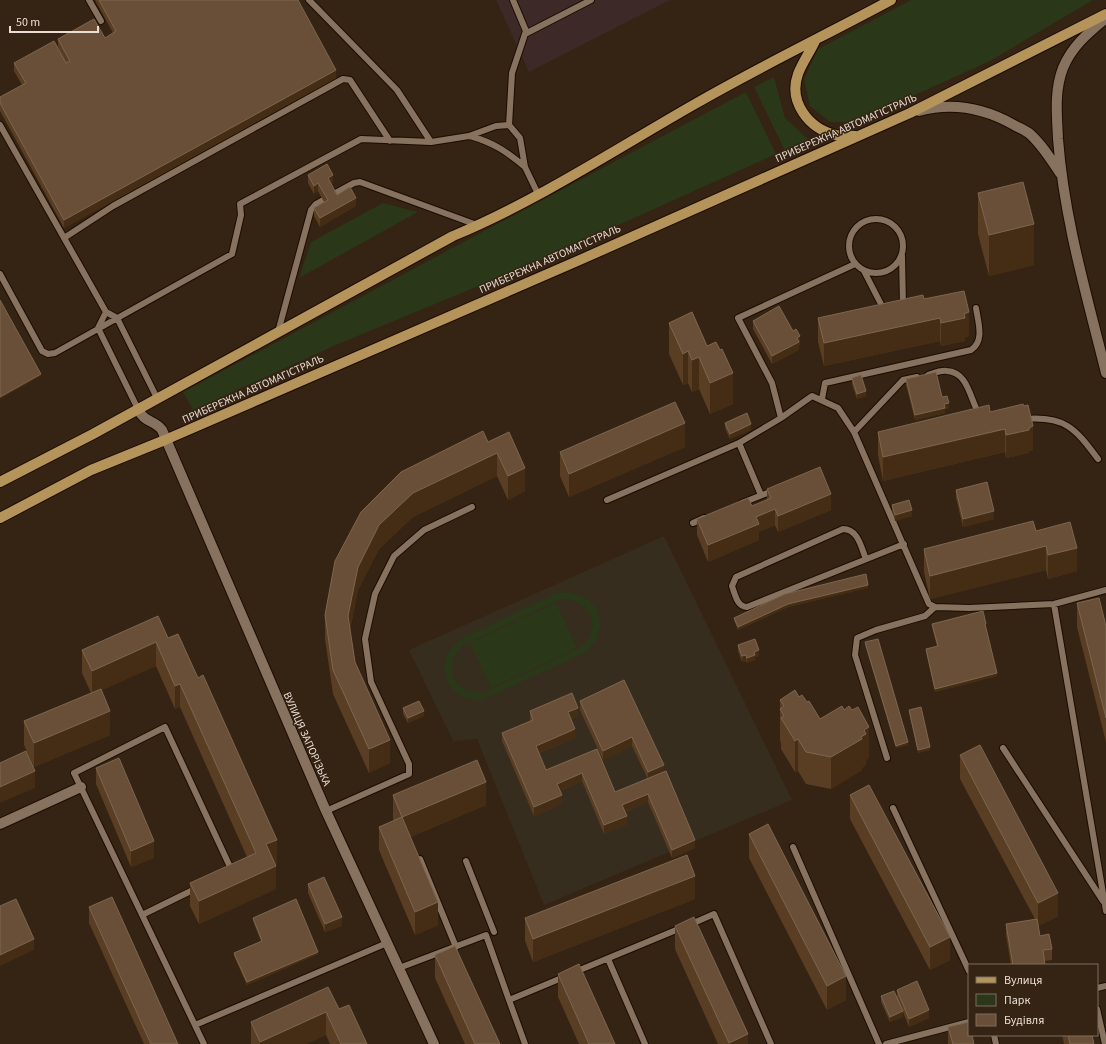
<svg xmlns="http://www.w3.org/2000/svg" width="1106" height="1044" viewBox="0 0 1106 1044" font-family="'Source Sans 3',sans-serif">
	<rect width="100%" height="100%" fill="#352313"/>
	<path fill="#3d2927" d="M496,0h174l-141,72z"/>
	<path fill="#372d1e" d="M664,536l128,264 -248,105 -67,-166 -24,2 -44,-91z"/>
	<path fill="#2a3719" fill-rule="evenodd" d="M911,0h182l-103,61 -134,61h-26l-20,-16 -6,-27 14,-30z
		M774,77l11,41 24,22 -23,13 -32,-66z
		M746,92l30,62 -244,110 -196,81 -143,65 -10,-18c188,-100 375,-201 563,-300z
		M383,203l35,9 -119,66 12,-36z
		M568,592c34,5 43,38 17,61l-103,47c-40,0 -51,-41 -18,-63l93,-44zM565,599c29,3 37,32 14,49l-96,45c-29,1 -41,-25 -21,-47l94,-45z
		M556,603l21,45 -86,40 -21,-45z"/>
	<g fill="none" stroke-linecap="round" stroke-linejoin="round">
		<g stroke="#1c0c01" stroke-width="8">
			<path id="lane" d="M89,0l12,21
				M309,0l88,90 34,52 38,-6 27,-10 13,-1
				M513,0l13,31 -14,42 -3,52 11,13 5,29 13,27
				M525,34l66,-34
				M0,125l106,187 11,6 40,80
				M470,136c24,7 36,15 55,31
				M332,195l22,-12 6,-1 117,43
				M849 246a27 27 0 1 1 54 0a27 27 0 1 1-54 0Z
				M64,238l49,-32 230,-127 7,1 40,61
				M902,256l1,50
				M864,271l20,39
				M0,274l42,77 6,3 7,-1 177,-99 9,-39 -1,-11 121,-65 70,3
				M106,312l-8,16 40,81
				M278,332l33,-122 5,-6 7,-4
				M928,375c6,-2 13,-5 19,-4 21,1 23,28 32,43
				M822,399l3,-16 146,-33c14,-9 7,-28 5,-42
				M781,418l-9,-35 -34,-65 117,-54
				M1025,419c40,-3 50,9 73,40
				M854,432l49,-52 14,-3
				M761,495l-22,-52 42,-25 31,-22 26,12 16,24 75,172 6,3 34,1 85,-4 52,-14
				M607,500l132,-57
				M742,503l33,-13
				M693,523l11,-5
				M866,559c-5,-12 -8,-30 -23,-30l-107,48 -4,9c3,8 5,21 15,21l157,-63
				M1054,604l52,307
				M1003,748l100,153
				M887,758l-32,-103 2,-17 19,-8 49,-14 10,-9
				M893,808l76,163
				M326,811l83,-37v-10l-38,-82 -6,-43 10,-45 19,-38 30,-26 48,-23
				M793,847l86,197
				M420,859l36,88
				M466,861l28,71
				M142,915l55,-27
				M689,925l25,-11 57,130
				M608,959l37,85
				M399,968l87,-33 23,65
				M575,972l106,-44
				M1097,988l9,-2
				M1097,1009l8,35
				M195,1025l192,-82
				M994,1035l2,9
				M204,1044l-130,-271 91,-46 67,144
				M525,1044l-16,-44 55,-23
				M886,1044l83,-22"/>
		</g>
		<g stroke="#1c0c01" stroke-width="12">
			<path id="street" d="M0,824l81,-37"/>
		</g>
		<g stroke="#1c0c01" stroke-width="12">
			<path id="secondary" d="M1106,18c-18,15 -34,28 -43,50 -9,23 -6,47 -5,71 6,80 29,157 48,234
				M919,111c33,-9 65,-3 95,14 5,3 11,5 16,9 12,11 21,25 30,39
				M138,409c7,15 16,10 24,21l164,381 108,233"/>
		</g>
		<g stroke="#1c0c01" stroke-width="12">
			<path id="primary" d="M815,41c-5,11 -13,22 -17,33 -10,28 11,55 38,61 6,1 13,0 19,1
				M0,482l93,-48 360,-198c84,-35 163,-87 242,-132 64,-37 131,-69 196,-104
				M0,518l91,-48 74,-30 417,-181 328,-146 196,-99"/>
		</g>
		<use href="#lane" stroke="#87725f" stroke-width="6"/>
		<use href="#street" stroke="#87725f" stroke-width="10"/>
		<use href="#secondary" stroke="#87725f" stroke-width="10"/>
		<use href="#primary" stroke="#b4945b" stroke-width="10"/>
	</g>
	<path fill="#593e24" d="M95,0h203l38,78 -272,150 -64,-117v-14l22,-12 -8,-14v-8h52l-8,-16v-8l47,-1 8,-5z
		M308,175l25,8 -2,1 6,11 19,11 -36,21 -6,-11v-8l10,-6 -6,-11 -4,3 -6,-11z
		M978,193l56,72 -45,11 -11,-42z
		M924,299l45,37 -4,1v4l-24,5 -1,-5 -116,25 -6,-24v-24z
		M692,312l41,92 -23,10 -11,-25 -7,3 -4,-9 -5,2 -14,-31v-31z
		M753,321l47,23 -1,1v5l-27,14 -19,-35z
		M852,378l14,18 -9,3 -5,-15z
		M906,379l36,18 7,11 -4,1v4l-30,7 -9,-35z
		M990,412l43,38 -4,1v2l-23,5 -1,-6 -122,29 -5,-26v-23z
		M725,423l26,7 -21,9 -5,-11z
		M509,432l16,59 -17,9 -11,-24 -84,41 -34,32 -21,41 -8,40 5,32 35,101 -21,10 -36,-79 -8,-55v-24l10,-54z
		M685,447l-116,50 -9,-21v-24z
		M767,489l64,21 -53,22 -3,-7 -16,7v8l-51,22 -11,-27v-16l55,-13 15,-6z
		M956,490l38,29 -31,8 -7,-29z
		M892,505l20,11 -17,5 -3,-11z
		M1036,531l41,40 -29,8 -2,-9 -116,29 -6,-27v-23z
		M868,588l-80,19 -50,23 -4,-10v-2z
		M1077,603l29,23v116l-29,-115z
		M932,624l54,2 -1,1 12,49 -62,16 -9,-40v-3l11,-2 -5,-20z
		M168,638l109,225 -2,1 1,25 -77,35 -9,-18v-23l57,-26 -67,-150 -5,2 -19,-43 -55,24 9,45 -76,32 -10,-22v-24l67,-28 -9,-20v-23z
		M865,642l43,103 -12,3 -31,-103z
		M738,645l21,11 -4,1v3l-8,3 -1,-2 -4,1 -4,-11z
		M624,680l40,92 31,76 -23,10 -24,-56 -23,10 2,12 -23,10 -22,-53 -22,10 2,13 -28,12 -32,-75v-8l28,-12v-10l48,5 -7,3 4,19 -36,15 7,17 51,-21 18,43 33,-13 -16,-33 -29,14 -23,-50v-9z
		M799,697l8,5 13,17 24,-9h8l17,48 -3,2v5l-4,3v2l-31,19 -25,-5 -8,-13 -3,1 -14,-23v-5l-1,-4v-40z
		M403,708l21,8 -16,7 -5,-9z
		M909,710l21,40 -12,3 -9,-41z
		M960,755l98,161 -20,10 2,10 12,13v11l-8,1 1,4h-34l-5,-30v-11l29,-5 -75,-140z
		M96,768l58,90 -23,9 -35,-83z
		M393,795l93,10 -76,32 28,88 -23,10 -36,-85v-23l15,-6 -1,-2z
		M850,795l100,165 -20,10 -80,-151z
		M749,834l97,166 -19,10 -78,-152z
		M308,884l34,42 -17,6 -17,-39z
		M695,899l-162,63 -8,-21v-23z
		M89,907l89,137h-34l-55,-121z
		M253,918l65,36 -71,31 -13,-29v-3l27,-12 -8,-20z
		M675,926l73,118h-30l-43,-95z
		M435,955l65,89h-35l-30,-66z
		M558,974l57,70h-36l-21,-47z
		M897,990l32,28 -20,9 -6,-15v5l-13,5 -9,-20v-6l16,1z
		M339,1009l28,35h-37l-4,-9 -20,9h-55v-22z
		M948,1027l26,17h-26z
		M1062,1035h30l2,9h-30z"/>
	<path fill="#442c15" d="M336,70v8l-272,150v-8z
		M333,175v8l-5,3v-8z
		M318,183v8l-4,3v-8z
		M356,198v8l-36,21v-9z
		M1034,224v41l-45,11v-41z
		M969,312v24l-4,1v4l-24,5v-23l23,-9z
		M940,318v23l-116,25v-23z
		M800,336v8l-1,1v5l-27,14v-8z
		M688,351v32l-5,2v-31z
		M699,357v32l-7,3v-32z
		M733,373v31l-23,10v-31z
		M41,374v2l-41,23v-2z
		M866,391v5l-9,3v-5z
		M949,403v5l-4,1v4l-30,7v-5l29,-11z
		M685,423v24l-116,50v-23z
		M751,424v6l-21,9v-5z
		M1033,426v24l-4,1v2l-23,5v-23z
		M1005,429v23l-122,29v-24z
		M497,453v23l-84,41 -34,32 -21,41 -10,49v-23l10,-49 21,-42 34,-32z
		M525,468v23l-17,9v-24z
		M831,494v16l-53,22v-16z
		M775,509v16l-16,7v8l-51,22v-17l48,-28z
		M912,510v6l-17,5v-6z
		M994,511v8l-31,8v-8z
		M1046,546v24l-116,29v-23z
		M1077,548v23l-29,8v-24z
		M868,585v3l-80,19 -50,23v-3l50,-23z
		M156,642v24l-64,29v-24z
		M759,650v6l-4,1v3l-8,3v-5l7,-6z
		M746,655v6l-4,1v-6z
		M997,673v3l-62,16v-3z
		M180,684v23l-5,2v-23z
		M578,708v8l-10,4v-8z
		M110,711v24l-76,32v-24z
		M424,711v5l-16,7v-5z
		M869,727v31l-3,2v5l-4,3v2l-31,19v-32l30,-20 3,-7z
		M575,729v9l-39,16v-8z
		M632,737v9l-29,14v-9z
		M798,739v32l-3,1v-31z
		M390,740v23l-21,10v-24z
		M908,742v3l-12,3v-2z
		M930,747v3l-12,3v-3z
		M664,765v8l-16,7v-8z
		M35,771v17l-35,15v-16z
		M582,773v8l-25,11v-8z
		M486,782v23l-84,35v-23z
		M648,794v8l-26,11v-8z
		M562,795v9l-28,12v-9z
		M627,816v8l-23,10v-9z
		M277,840v23l-11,5v-24z
		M695,840v8l-23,10v-8z
		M154,841v17l-23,9v-16z
		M276,866v23l-77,35v-23z
		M695,876v23l-162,63v-23z
		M1058,893v23l-20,10v-23z
		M438,902v23l-23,10v-23z
		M342,917v9l-17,6v-8z
		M950,937v23l-20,10v-23z
		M34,939v11l-34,16v-11z
		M318,952v2l-71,31v-3z
		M846,976v24l-19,10v-24z
		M929,1010v8l-20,9v-8z
		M903,1011v6l-13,5v-5z
		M326,1012v23l-20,9h-46v-2z
		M748,1034v10h-19v-1z"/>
	<path fill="#694f37" stroke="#7d6650" d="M99,0h199l38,70 -272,150 -64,-117v-6l26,-14 -12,-20 40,-22 12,22 4,-2 -12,-22 36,-20 11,19 11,-7z
		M327,164l6,11 -5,3 9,17 13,-8 6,11 -36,20 -6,-10 14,-8 -10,-17 -4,3 -6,-11z
		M1023,182l11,42 -45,11 -11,-42z
		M964,291l5,21 -5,2 1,4 -24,5 -1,-5 -116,25 -6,-25 105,-23 1,4z
		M0,300l41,74 -41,23z
		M779,306l14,25 3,-2 4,7 -3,2 2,4 -27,14 -19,-35z
		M692,312l15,34 9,-4 4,8 2,-1 11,24 -23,10 -11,-26 -7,3 -4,-9 -5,3 -14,-31z
		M936,372l6,25 5,-1 2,7 -5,1 1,4 -30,7 -9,-36z
		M861,375l5,16 -9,3 -5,-16z
		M675,402l10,21 -116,51 -9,-22z
		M1023,404l1,2 4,-1 5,21 -4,2v2l-23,5 -1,-6 -122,28 -5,-25 111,-27 1,7z
		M747,413l4,11 -21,10 -5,-11z
		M483,431l5,11 21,-10 16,36 -17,8 -11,-23 -84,40 -34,32 -21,42 -10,49 7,46 35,78 -21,9 -36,-79 -8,-55 10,-54 26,-49 40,-40z
		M820,467l11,27 -53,22 -3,-7 -19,8 3,7 -51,21 -11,-26 51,-21 4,8 19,-8 -4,-9z
		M987,482l7,29 -31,8 -7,-29z
		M909,500l3,10 -17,5 -3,-10z
		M1033,521l3,10 34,-9 7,26 -29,7 -2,-9 -116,30 -6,-27z
		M866,574l2,11 -80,19 -50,23 -4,-9 51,-24z
		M1099,598l7,28v92l-29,-115z
		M983,611l3,13h-1l12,49 -62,16 -9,-40 12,-3 -6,-22z
		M158,616l10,22 10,-4 20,44 5,-3 74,165 -11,4 10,22 -77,35 -9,-18 66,-30 -76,-169 -5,2 -19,-44 -64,29 -10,-21z
		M755,639l4,11 -5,2 1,3 -8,3 -1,-3 -4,1 -4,-11z
		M878,639l30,103 -12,4 -31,-104z
		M624,680l40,85 -16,7 -16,-35 -29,14 -23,-50z
		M101,689l9,22 -76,32 -10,-22z
		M795,690l4,7 3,-2 5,7 2,-1 11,18 22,-13 2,4 5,-4 3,4 6,-3 11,20 -5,3 2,4 -5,3 1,2 -31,18 -25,-5 -8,-13 -3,2 -14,-23 3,-2 -4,-7 4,-3 -4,-6z
		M572,693l6,15 -10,4 7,17 -39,17 10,24 51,-21 18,43 51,-21 29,69 -23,10 -24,-56 -26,11 5,11 -23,9 -22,-52 -25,11 5,11 -28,12 -32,-74 31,-13 -3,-9z
		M419,701l5,10 -16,7 -5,-10z
		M921,707l9,40 -12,3 -9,-40z
		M980,745l78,148 -20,10 -78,-148z
		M26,751l9,20 -35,16v-24z
		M119,758l35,83 -23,10 -35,-83z
		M477,760l9,22 -84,35 36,85 -23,10 -36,-85 23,-10 -9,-22z
		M869,785l81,152 -20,10 -80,-152z
		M768,824l78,152 -19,10 -78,-152z
		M687,855l8,21 -162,63 -8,-21z
		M324,877l18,40 -17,7 -17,-40z
		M112,897l66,147h-27l-62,-137z
		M16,899l18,40 -34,16v-49z
		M296,899l22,53 -71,30 -13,-29 28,-12 -9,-23z
		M694,917l54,117 -19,9 -54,-117z
		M1037,919l3,17 9,-2 3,15 -9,1 2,15h-32l-7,-41z
		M455,946l45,98h-25l-40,-89z
		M579,964l36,80h-26l-31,-70z
		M917,981l12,29 -20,9 -12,-29z
		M328,987l11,22 10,-4 18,39h-26l-15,-32 -66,30 -9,-20z
		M894,991l9,20 -13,6 -9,-21z
		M969,1022v13h3l2,9h-21l-5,-17z
		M1068,1035h24l2,9h-24z"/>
	<g text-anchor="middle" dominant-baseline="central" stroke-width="3" stroke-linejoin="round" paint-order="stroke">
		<g font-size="11" fill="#eaded4" stroke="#352313">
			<text transform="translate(846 128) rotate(-24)">ПРИБЕРЕЖНА АВТОМАГІСТРАЛЬ</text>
			<text transform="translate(550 259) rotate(-24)">ПРИБЕРЕЖНА АВТОМАГІСТРАЛЬ</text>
			<text transform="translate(253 389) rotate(-24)">ПРИБЕРЕЖНА АВТОМАГІСТРАЛЬ</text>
			<text transform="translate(307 739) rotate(66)">ВУЛИЦЯ ЗАПОРІЗЬКА</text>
		</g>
	</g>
	<rect x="968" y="964" width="130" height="72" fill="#352313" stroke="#7d6e60"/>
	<rect x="976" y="977" width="20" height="6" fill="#b4945b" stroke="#7d6e60"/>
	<text x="1004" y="984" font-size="12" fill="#eaded4">Вулиця</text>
	<rect x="976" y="994" width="20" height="12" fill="#2a3719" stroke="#7d6e60"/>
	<text x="1004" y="1004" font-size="12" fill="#eaded4">Парк</text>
	<rect x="976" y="1014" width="20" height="12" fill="#694f37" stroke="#7d6e60"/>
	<text x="1004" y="1024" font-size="12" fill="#eaded4">Будівля</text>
	<path d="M10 26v6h88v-6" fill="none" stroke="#eaded4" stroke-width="2"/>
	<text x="16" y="26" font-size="12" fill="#eaded4" stroke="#352313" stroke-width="3" paint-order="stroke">50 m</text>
</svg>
